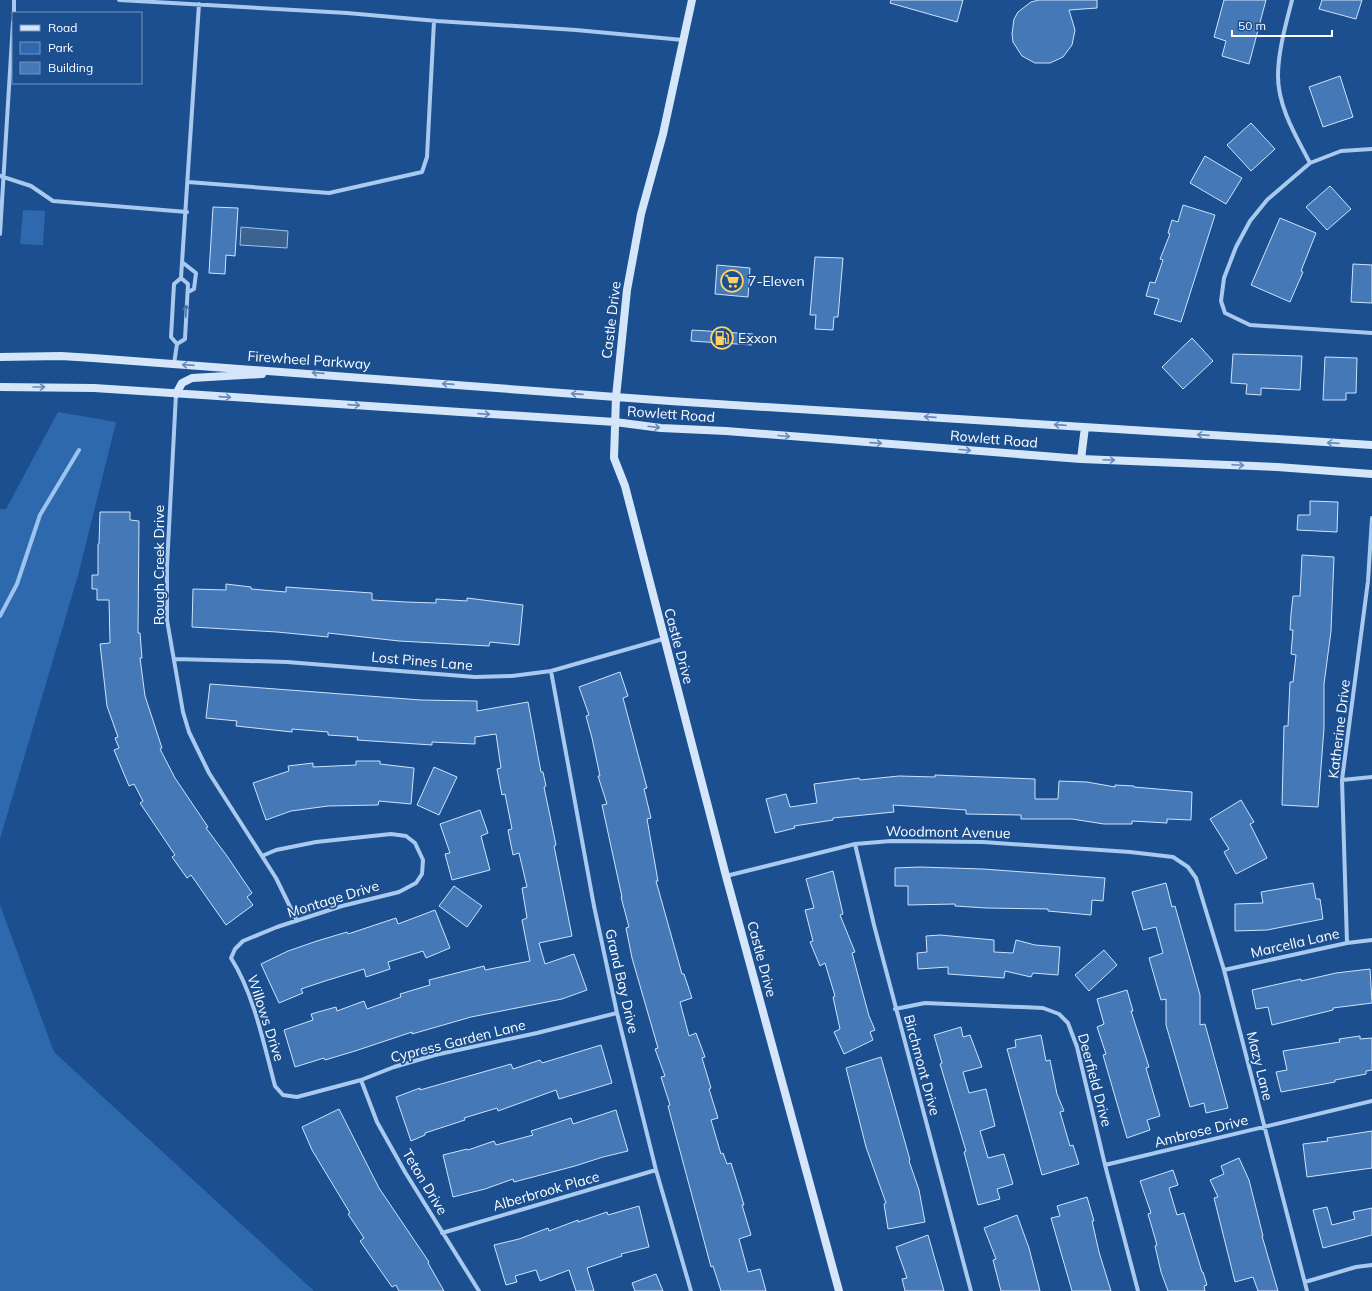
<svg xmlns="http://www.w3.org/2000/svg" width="1372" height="1291" viewBox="0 0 1372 1291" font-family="Mulish,sans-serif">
	<rect width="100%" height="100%" fill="#1b4f8f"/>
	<path fill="#2e69ad" d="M23,210l22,1 -2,34 -23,-1z
		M58,412l58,10 -37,150 -79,267v-330h6z
		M0,905l54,147 260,239h-314z"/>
	<path fill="#3c6290" stroke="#9cc4f0" d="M241,227l47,4 -1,17 -47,-3z"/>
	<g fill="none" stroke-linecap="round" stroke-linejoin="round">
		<path stroke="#9cc4f0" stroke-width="4" d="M0,616l17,-32 23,-69 39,-65"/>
	</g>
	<path fill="#4478b7" stroke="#cfe3fa" d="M891,0h72l-6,22 -67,-19z
		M1039,0h58v8l-28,2 6,20 -3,15 -9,12 -13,6h-15l-13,-7 -9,-14 -1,-8 2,-15 4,-7 13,-10z
		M1224,0h42l-17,64 -27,-8 4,-15 -12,-4z
		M1322,0h40l-6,19 -37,-10z
		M1340,76l13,41 -30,10 -14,-40z
		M1251,123l24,26 -24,22 -24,-26z
		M1205,156l37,22 -16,26 -36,-21z
		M1330,186l21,23 -24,21 -21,-23z
		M1183,205l32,10 -34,107 -27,-8 5,-15 -13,-3 4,-14 5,1 8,-23 -3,-1 10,-25 -2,-1 4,-13 6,2z
		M213,207l25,1 -3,48 -9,-1 -1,19 -16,-1z
		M1280,218l36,15 -15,38 2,1 -13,30 -39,-17z
		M815,257l28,1 -5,59h-4l-1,13 -18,-1 1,-14h-6z
		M1353,264l19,1v38l-21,-1z
		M717,265l33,3 -2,29 -33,-3z
		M692,330l61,4 -1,11 -61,-4z
		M1192,338l21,23 -30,28 -21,-22z
		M1233,354l69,2 -2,34 -39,-2v7l-15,-1 1,-10 -16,-1z
		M1325,357l32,1 -1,35h-10v7h-23z
		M1310,501l28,1 -1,30 -40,-2 1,-15h12z
		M100,512h30v8l9,1 -1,112h2l2,25h-2l5,38 17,52 -2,1 15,29 33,49 -2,1 21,28 25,37 -5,4 6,8 -27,20 -35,-50 -4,3 -15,-21 3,-2 -35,-52 3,-2 -9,-17 -5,2 -15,-36 5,-2 -4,-10 3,-1 -11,-31 -7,-62 10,-1 -1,-43h-12v-11h-5v-14h6v-31h1z
		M1302,555l32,2 -3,74 -7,53v44l-6,79 -36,-2 2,-79h4l2,-44h3l3,-27 -5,-1 2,-24h-3l1,-16 2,-18h7z
		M226,584l25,3v2l35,3v-5l86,6v7l34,2 30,1v-4l31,2v-3l56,7 -4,40 -29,-3 -1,4 -90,-5 -71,-8v4l-51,-5 -85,-5 1,-38 33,1z
		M620,672l8,24 -5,2 24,90 -3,1 7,29 -4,1 11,62h-2l26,93h2l8,24 -12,4 9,34 7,-3 9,24 -3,1 9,30 -2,1 9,29 -7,2 10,34 2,-1 4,11 4,-1 13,42h-2l9,30 -12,4 9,33 12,-3 6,22h-45l-8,-25 -2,1 -43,-161 2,-1 -9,-28 4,-1 -10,-27 3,-1 -26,-90 -6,-30 3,-1 -8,-30h1l-20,-92 5,-1 -9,-28h2l-8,-38 -6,-22 3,-1 -10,-28z
		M210,684l211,16 56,1v10l51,-9 13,70h2l3,14 -2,1 12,58 -2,1 18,90 -33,7 6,21 29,-10 13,36 -25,9 -91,18 -59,17v-2l-57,19 -30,9 -1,-2 -29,9 -11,-37 29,-10 -2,-6 25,-7 1,4 27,-10 3,8 34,-12 -1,-3 30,-9 -1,-5 55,-14 1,4 45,-9 -8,-41 5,-2 -5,-30 5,-1 -8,-34 -6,2 -5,-25 4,-1 -7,-35 -3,1 -5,-26 4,-1 -5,-34 -21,3v7l-43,-2v3l-75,-5 1,-3 -30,-2v-3l-36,-3v3l-56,-6 1,-5 -31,-3z
		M356,761h24v3l34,4 -3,36 -32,-3 -1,4 -50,1 -37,5 -25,9 -13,-37 36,-12 -1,-5 25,-3v4l43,-2z
		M434,767l23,10 -18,38 -22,-10z
		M935,775l100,4v20h23l1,-18 28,1 28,5v-2l19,1v1l58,5 -1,28 -24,-1v4l-35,-2v3h-28l-32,-5h-51v-4l-55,-1v-4l-73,-5 1,7 -61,6v2l-39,6 1,2 -20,5 -9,-34 20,-5 4,13 27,-4 -3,-19 45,-6 1,2 39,-4 36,1z
		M1241,800l13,22 -4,2 17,34 -31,16 -12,-22 5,-3 -19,-30z
		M480,810l8,23 -7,3 9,34 -38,10 -7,-26 5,-1 -10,-29z
		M920,867l63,2 122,9 -2,23 -11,-1 -1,15 -43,-4v-2l-62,-1 -31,-2v-2l-47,1v-19h-13v-18z
		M833,871l10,43 -3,1 15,37 -3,1 17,63 6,14 -5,2 3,8 -29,14 -10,-22 6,-3 -7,-32 2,-1 -10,-33 -5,3 -10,-24 3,-1 -8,-31 9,-2 -8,-29z
		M1166,883l6,24 3,-1 25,89v30l5,-1 23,84 -22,5 -2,-10 -14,4 -24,-82v-26l-5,1 -12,-42 14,-5 -7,-26 -13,3 -11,-38z
		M1313,883l3,16h4l3,20 -56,11 -32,1v-27l28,-1 -2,-11z
		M454,886l28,20 -15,21 -28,-21z
		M435,910l15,38 -24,10 -3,-7 -35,11 2,7 -24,8 -2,-8 -39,12 -24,8 2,4 -24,10 -18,-39 27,-13 29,-10 30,-9 1,2 48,-16 2,6z
		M940,935l54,5v12l19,1 3,-13 19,5 25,2 -2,28 -25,-2 -2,4 -26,-6 -1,7 -56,-4v-7l-30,2 -1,-16 10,-1 -1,-16z
		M1104,950l13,15 -28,26 -14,-16z
		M1370,969l2,34 -39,5v2l-61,15 -4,-18 -12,2 -4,-19 49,-11v2l35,-8z
		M1127,990l6,21h-2l18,56 -3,1 14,48 -13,4 3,10 -23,8 -24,-83 3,-1 -9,-27 7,-3 -7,-25z
		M961,1027l2,10 7,-2 12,32 -19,5 6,21 17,-4 9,37 -15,5 8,27 16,-4 9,30 -16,5 3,10 -22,6 -14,-53 2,-1 -26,-87 2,-1 -8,-28z
		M1041,1035l5,26 4,-1 7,34 7,17 -4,1 10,34 3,-1 6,19 -37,11 -35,-126 9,-2 -1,-7z
		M1360,1036v3l12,-1v32l-6,1v3l-31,6v2l-54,10 -5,-20 11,-2 -4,-19 57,-9 -1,-3z
		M601,1045l11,38 -53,16 -3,-9 -58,21 -1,-3 -33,10 1,2 -40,13v2l-14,6 -15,-44 24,-9v2l91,-26 2,5 27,-9 2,3z
		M881,1057l29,103 -1,1 10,29 6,32 -37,7 -4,-25 2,-1 -20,-56 -20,-79z
		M339,1109l40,79 50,74 -1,1 16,28h-45l-3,-6 -4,2 -32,-46 4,-3 -16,-24 2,-1 -38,-63 -10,-23z
		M616,1110l12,41 -25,6 -28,9 -61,16 -1,-3 -28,10 -32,8 -10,-42 24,-6 1,1 26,-9 2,4 37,-10 -2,-4 40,-13 2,6z
		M1372,1131v37l-65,9 -4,-33 25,-3 -1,-3z
		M1239,1158l10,22 14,56h-1l16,55h-20l-5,-14 -18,5 -21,-84 4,-1 -8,-17 14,-6 -3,-8z
		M1173,1170l5,15 -9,3 8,27 7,-2 18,59h1l4,13 -3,1 1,5h-37l-7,-19 -6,-26 2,-1 -9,-31 3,-1 -11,-32z
		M1087,1197l7,24h-2l7,31 12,39h-39l-21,-73 9,-2 -3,-10z
		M639,1206l10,41 -28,7 1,2 -35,12 7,23h-18l-7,-21 -29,11 -4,-11 -21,6 2,6 -11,3 -12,-40 25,-6 29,-11 1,3 29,-11v2l29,-10 1,3z
		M1327,1207l5,18 23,-6 -2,-7 19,-4v27l-49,13 -10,-38z
		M1017,1215l12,33 11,43h-39l-8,-31 3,-1 -12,-31z
		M928,1235l16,56h-39l-3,-12 5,-1 -11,-31z
		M656,1274l7,17h-28l-3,-8z"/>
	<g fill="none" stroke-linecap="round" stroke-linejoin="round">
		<path stroke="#a9c9ee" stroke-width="4" d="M119,0l228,13 90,8 139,9 107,10
			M1292,0c-6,24 -14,51 -14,76 0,31 18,60 32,87
			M14,13v-13
			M1372,149l-31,2 -31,12 -43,37 -17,21 -14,26 -12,31 -3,23 4,12 25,12 122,8
			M0,176l31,10 22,15 134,11
			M188,182l141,11 93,-21 5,-15 7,-136
			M0,234l13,-212
			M182,262l14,11 -2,16 -6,3
			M177,344l-6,-7 3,-53 7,-6 18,-274
			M174,364l3,-20 8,-5 3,-55 -7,-6
			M176,394l-9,172v54l16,92 6,20 20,41 67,105 21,43
			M175,659l112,3 188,15 37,-1 39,-5 112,-32
			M551,671l43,235 23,107 39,157 35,121
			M1342,780l30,-3
			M855,844l19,81 97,366
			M262,856l14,-6 40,-8 75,-8 15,2 9,7 8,17 -1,14 -6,9 -17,9 -57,14 -65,21 -34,14 -8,8 -4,9c23,36 33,87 44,128l8,9 14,2 64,-17 33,-13 41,-12 102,-22 80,-20
			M726,876l129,-32 36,-3 92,1 147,10 43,5 15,10 8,11 28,92 83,321
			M1347,943l-5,-163 26,-199 4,-63
			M1224,970l123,-27 25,-3
			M895,1009l30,-6 118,5 16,6 9,9 9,24 28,118 33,126
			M361,1080l16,42 28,50 74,119
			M1105,1165l267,-64
			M442,1233l214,-63
			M1305,1282l51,-15 16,-2"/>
		<path stroke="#d6e6fa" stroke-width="8" d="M692,0l-29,134 -22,80 -14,76 -11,107 -2,61 11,28 101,390 113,415
			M0,357l61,-1 32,2 577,43 702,44
			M0,387l94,1 521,34 46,6 65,3 355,28 196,8 95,7
			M176,394l6,-11 10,-5 70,-4
			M1081,459l4,-32"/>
	</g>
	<defs><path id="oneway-shaft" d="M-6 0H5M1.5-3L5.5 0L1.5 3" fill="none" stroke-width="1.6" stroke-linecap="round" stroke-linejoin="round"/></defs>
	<use stroke="#4674ac" href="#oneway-shaft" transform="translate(186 311) rotate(-87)"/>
	<g stroke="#668bba">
		<use href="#oneway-shaft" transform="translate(188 365) rotate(-176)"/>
		<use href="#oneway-shaft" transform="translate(318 373) rotate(-176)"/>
		<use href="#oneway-shaft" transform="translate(448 384) rotate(-176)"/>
		<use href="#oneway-shaft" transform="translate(39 387)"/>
		<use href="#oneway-shaft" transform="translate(577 394) rotate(-176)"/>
		<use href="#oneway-shaft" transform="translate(225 397) rotate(4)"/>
		<use href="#oneway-shaft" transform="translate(354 405) rotate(4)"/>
		<use href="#oneway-shaft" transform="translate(484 414) rotate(4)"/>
		<use href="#oneway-shaft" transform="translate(930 417) rotate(-176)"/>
		<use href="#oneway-shaft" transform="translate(1060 425) rotate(-176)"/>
		<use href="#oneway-shaft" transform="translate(654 427) rotate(7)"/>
		<use href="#oneway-shaft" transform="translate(1203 435) rotate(-176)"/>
		<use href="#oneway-shaft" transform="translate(784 436) rotate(5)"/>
		<use href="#oneway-shaft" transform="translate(876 443) rotate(4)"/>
		<use href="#oneway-shaft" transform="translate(1333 443) rotate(-176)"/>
		<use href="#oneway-shaft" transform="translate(965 450) rotate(5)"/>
		<use href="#oneway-shaft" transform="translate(1109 460) rotate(2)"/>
		<use href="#oneway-shaft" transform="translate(1238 465) rotate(3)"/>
	</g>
	<defs>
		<g id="supermarket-ring" transform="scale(1.15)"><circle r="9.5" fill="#1b4f8f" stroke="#ffd166" stroke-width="1.5"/><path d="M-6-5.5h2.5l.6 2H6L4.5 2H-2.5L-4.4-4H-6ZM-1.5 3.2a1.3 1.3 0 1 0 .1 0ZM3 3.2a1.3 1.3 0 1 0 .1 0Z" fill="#ffd166"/></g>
		<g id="fuel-ring" transform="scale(1.15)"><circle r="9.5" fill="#1b4f8f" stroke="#ffd166" stroke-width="1.5"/><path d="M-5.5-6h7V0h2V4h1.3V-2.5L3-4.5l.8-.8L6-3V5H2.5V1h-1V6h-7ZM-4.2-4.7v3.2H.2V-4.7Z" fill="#ffd166"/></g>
	</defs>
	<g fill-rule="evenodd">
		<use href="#supermarket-ring" x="732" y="281"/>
		<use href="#fuel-ring" x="722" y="338"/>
	</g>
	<g text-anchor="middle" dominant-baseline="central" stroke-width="3.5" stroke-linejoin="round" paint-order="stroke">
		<g font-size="14" fill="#fff" stroke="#1b4f8f" text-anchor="start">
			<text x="748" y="281">7-Eleven</text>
			<text x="738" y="338">Exxon</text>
		</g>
		<g font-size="14" fill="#fff" stroke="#1b4f8f">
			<text transform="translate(611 320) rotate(-83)">Castle Drive</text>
			<text transform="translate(309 360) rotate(4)">Firewheel Parkway</text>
			<text transform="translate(671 414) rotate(4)">Rowlett Road</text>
			<text transform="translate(994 439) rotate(5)">Rowlett Road</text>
			<text transform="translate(159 565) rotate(-90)">Rough Creek Drive</text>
			<text transform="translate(679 646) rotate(75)">Castle Drive</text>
			<text transform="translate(422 661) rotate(5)">Lost Pines Lane</text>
			<text transform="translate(1339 729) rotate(-83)">Katherine Drive</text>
			<text transform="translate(948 832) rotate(1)">Woodmont Avenue</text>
			<text transform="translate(333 899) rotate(-17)">Montage Drive</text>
			<text transform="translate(1295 943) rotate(-13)">Marcella Lane</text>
			<text transform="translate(762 959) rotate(75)">Castle Drive</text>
			<text transform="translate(622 981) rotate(77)">Grand Bay Drive</text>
			<text transform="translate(266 1018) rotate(72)">Willows Drive</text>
			<text transform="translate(458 1041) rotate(-14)">Cypress Garden Lane</text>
			<text transform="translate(922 1065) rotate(75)">Birchmont Drive</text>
			<text transform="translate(1260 1066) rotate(76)">Mazy Lane</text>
			<text transform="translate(1095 1080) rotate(75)">Deerfield Drive</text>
			<text transform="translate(1201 1131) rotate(-14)">Ambrose Drive</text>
			<text transform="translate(425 1182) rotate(59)">Teton Drive</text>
			<text transform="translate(546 1191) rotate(-16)">Alberbrook Place</text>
		</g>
	</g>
	<rect x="12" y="12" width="130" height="72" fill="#1b4f8f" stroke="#7695bc"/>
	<rect x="20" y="25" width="20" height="6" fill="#d6e6fa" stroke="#7695bc"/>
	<text x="48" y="32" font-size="12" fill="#ffffff">Road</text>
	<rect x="20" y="42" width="20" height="12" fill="#2e69ad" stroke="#7695bc"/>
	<text x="48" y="52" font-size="12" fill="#ffffff">Park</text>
	<rect x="20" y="62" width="20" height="12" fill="#4478b7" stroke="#7695bc"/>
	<text x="48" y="72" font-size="12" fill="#ffffff">Building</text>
	<path d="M1232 30v6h100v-6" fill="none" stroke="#ffffff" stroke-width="2"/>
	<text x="1238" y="30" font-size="12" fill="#ffffff" stroke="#1b4f8f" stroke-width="3" paint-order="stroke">50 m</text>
</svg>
